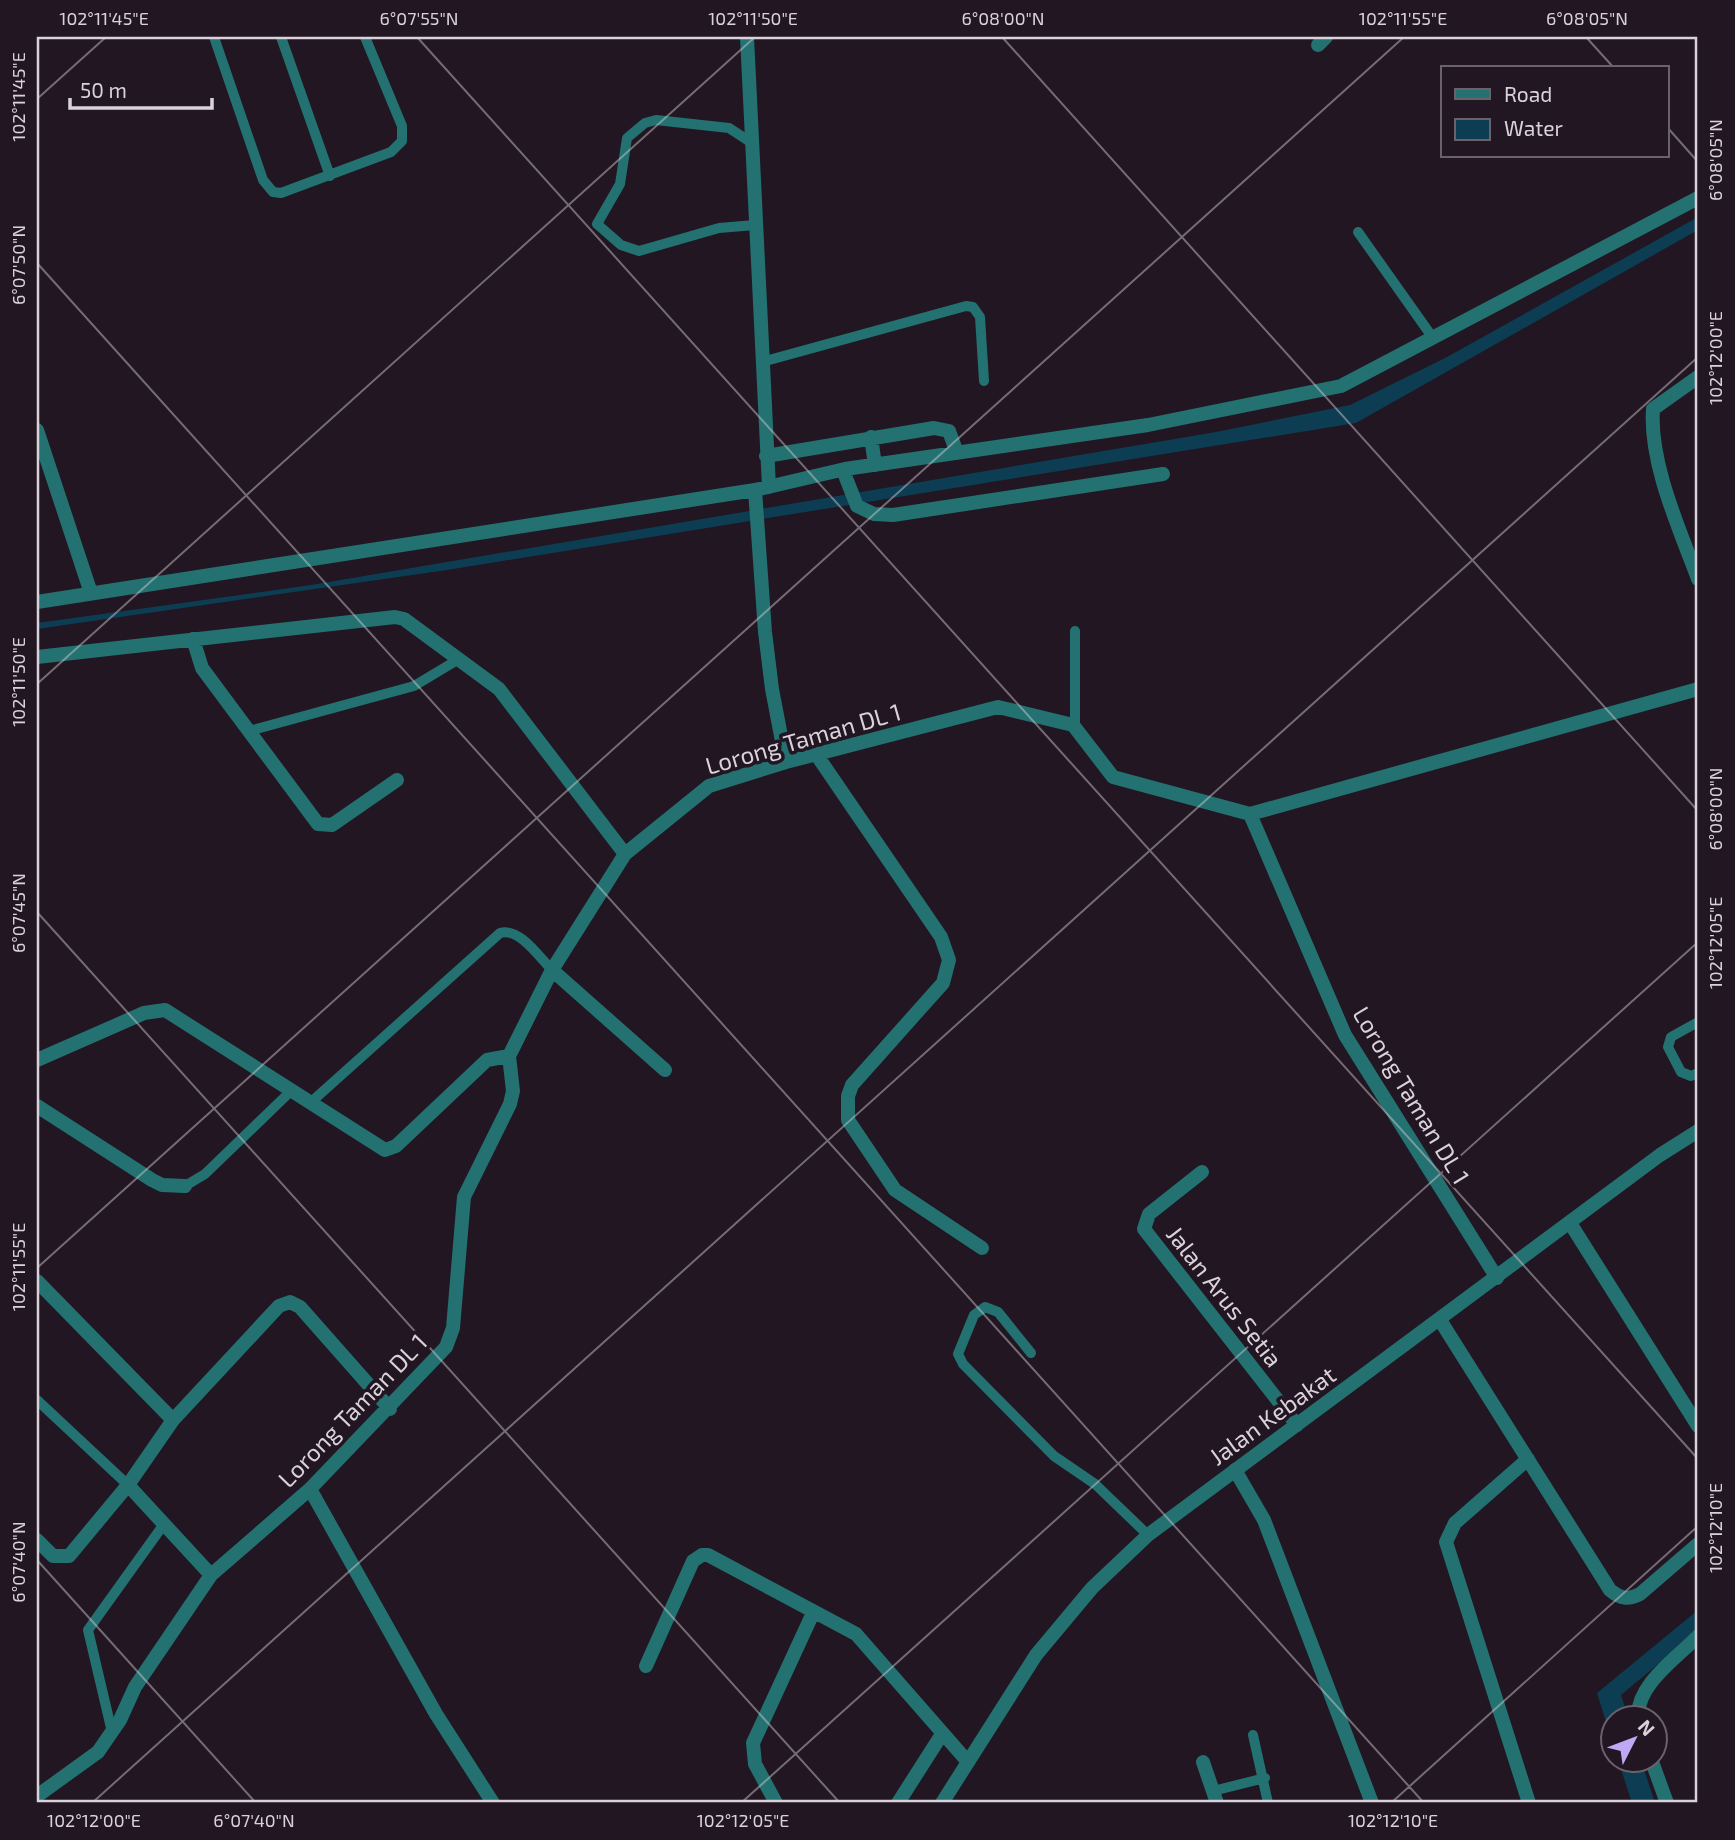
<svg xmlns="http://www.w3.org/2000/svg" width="1735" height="1840" viewBox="0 0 1735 1840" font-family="'Exo 2',sans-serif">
	<rect width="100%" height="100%" fill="#211621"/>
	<path fill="#0c3d52" d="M1698,217v13l-342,193 -909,147 -410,59v-6l274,-38 905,-153 134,-27 97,-48z
		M1698,1610v21l-77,64 7,22h-16v24l-15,-48z
		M1618,1760h23l14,43h-23z"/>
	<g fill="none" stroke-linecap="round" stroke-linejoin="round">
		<path stroke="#237171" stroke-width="10" d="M214,37l49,143 10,12 8,1 110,-41 11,-11v-15l-37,-89
			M281,37l49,139
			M752,143l-23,-15 -73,-8 -11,3 -18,15 -7,46 -23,40 24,21 18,6 80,-23 36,-3
			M1358,232l75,106
			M762,362l204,-56 7,1 7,10 4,64
			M1075,631v96
			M249,731l165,-45 45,-27
			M1698,1022l-27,15 -3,10 13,25 10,4 7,-3
			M310,1103l190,-170c19,-6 39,24 52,37
			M185,1186l20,-12 86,-83
			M1031,1353l-33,-41 -13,-5 -11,8 -16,39 5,10 91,92 41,28 53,51
			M37,1400l91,85
			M112,1732l-24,-102 76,-106
			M1253,1735l15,68
			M1213,1791l52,-13"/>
		<path stroke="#237171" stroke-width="14" d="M747,37l22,450
			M1318,45l8,-8
			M1698,377l-45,32c-4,54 27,121 45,170
			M37,430l54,163
			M871,437l4,28
			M766,456l168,-28 15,3 8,22
			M845,469l1,9 11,28 17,8 19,1 270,-41
			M755,490l10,142 7,57 14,73
			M37,602l718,-112 90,-21 303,-44 193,-39 357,-188
			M193,639l9,29 116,156 14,1 65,-45
			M37,657l358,-40 9,2 95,70 126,165
			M816,754l125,183 8,23 -6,23 -91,102 -4,11v24l47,70 87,58
			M1250,814l448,-125
			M552,970l113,100
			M37,1060l107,-47 21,-3 220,140 11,-4 91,-86 22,-4
			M37,1106l115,74 10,5 23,1
			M1202,1172l-53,42 -5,15 153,196
			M1570,1223l128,203
			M37,1281l136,139 -45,65 83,90
			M1440,1320l170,270c11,9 18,10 30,4l58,-50
			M173,1420l106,-114 11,-4 10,5 90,102
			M1528,1459l-73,64 -9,19 83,261
			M1235,1470l29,50 108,283
			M310,1489l126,225 57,89
			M37,1540l16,16h16l59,-71
			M646,1666l47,-105 9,-6h6l148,79 112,128
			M1638,1717c-1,-33 39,-59 60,-81
			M1651,1759l16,44
			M1203,1762l14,41
			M37,1796l61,-44 22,-32 15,-33 76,-112 99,-86 136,-142 7,-19 11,-131 46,-93 3,-13 -4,-35 43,-86 73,-116 84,-68 77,-24 212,-55 75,18 40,52 137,37 95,221 152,243
			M776,1803l-21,-39 -2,-21 60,-130
			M898,1803l44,-69"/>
		<path stroke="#237171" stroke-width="14" d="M942,1803l94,-148 56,-67 56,-53 512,-380 38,-24"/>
	</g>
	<path fill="none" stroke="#dad2da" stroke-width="2" stroke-opacity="0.45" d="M417,37l1281,1422M1002,37l696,774M1586,37l28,31M37,99l69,-62M1667,127l31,35M37,263l1387,1540M37,684l718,-647M37,912l803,891M37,1268l1367,-1231M37,1560l219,243M92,1803l1606,-1446M741,1803l957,-861M1391,1803l307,-277"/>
	<g text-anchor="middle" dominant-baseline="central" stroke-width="7" stroke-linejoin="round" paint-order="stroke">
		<g font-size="24" fill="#dad2da" stroke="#211621">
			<text transform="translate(803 738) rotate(-16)">Lorong Taman DL 1</text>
			<text transform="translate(1412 1095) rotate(59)">Lorong Taman DL 1</text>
			<text transform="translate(1225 1296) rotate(52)">Jalan Arus Setia</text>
			<text transform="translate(352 1410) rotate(-46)">Lorong Taman DL 1</text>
			<text transform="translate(1272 1415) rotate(-36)">Jalan Kebakat</text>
		</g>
	</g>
	<rect width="1735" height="1840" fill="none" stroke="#211621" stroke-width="77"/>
	<rect x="1441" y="66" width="228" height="91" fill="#211621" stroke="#6b616b" stroke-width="2"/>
	<rect x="1455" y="89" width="35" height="10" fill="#237171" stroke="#6b616b" stroke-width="2"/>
	<text x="1504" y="102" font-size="21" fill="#dad2da">Road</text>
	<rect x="1455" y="119" width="35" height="21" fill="#0c3d52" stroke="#6b616b" stroke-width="2"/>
	<text x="1504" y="136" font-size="21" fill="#dad2da">Water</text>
	<g transform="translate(1634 1739) rotate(48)"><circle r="33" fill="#211621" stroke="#6b616b" stroke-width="2"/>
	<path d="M0-5L12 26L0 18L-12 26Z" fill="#bfa9f4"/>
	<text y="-10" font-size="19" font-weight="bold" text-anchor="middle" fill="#dad2da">N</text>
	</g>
	<path d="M70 98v10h142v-10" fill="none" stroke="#dad2da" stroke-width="3.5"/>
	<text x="80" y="98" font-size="21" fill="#dad2da" stroke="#211621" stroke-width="5" paint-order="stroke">50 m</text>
	<rect x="38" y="38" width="1658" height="1763" fill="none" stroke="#dad2da" stroke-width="2.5"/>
	<g font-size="18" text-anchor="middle" fill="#dad2da">
		<text x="104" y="25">102°11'45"E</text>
		<text x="419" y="25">6°07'55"N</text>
		<text x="753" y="25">102°11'50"E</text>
		<text x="1003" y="25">6°08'00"N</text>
		<text x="1403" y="25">102°11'55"E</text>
		<text x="1587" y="25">6°08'05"N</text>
		<text transform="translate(19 97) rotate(-90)" y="6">102°11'45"E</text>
		<text transform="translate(1716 160) rotate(-90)" y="6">6°08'05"N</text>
		<text transform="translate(19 265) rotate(-90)" y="6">6°07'50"N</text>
		<text transform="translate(1716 358) rotate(-90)" y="6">102°12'00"E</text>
		<text transform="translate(19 682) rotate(-90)" y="6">102°11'50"E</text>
		<text transform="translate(1716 809) rotate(-90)" y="6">6°08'00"N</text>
		<text transform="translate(19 913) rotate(-90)" y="6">6°07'45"N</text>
		<text transform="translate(1716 943) rotate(-90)" y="6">102°12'05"E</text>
		<text transform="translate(19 1267) rotate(-90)" y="6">102°11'55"E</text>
		<text transform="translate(1716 1528) rotate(-90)" y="6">102°12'10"E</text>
		<text transform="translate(19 1562) rotate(-90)" y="6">6°07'40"N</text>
		<text x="94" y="1827">102°12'00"E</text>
		<text x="254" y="1827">6°07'40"N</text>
		<text x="743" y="1827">102°12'05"E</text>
		<text x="1393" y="1827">102°12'10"E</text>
	</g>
</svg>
